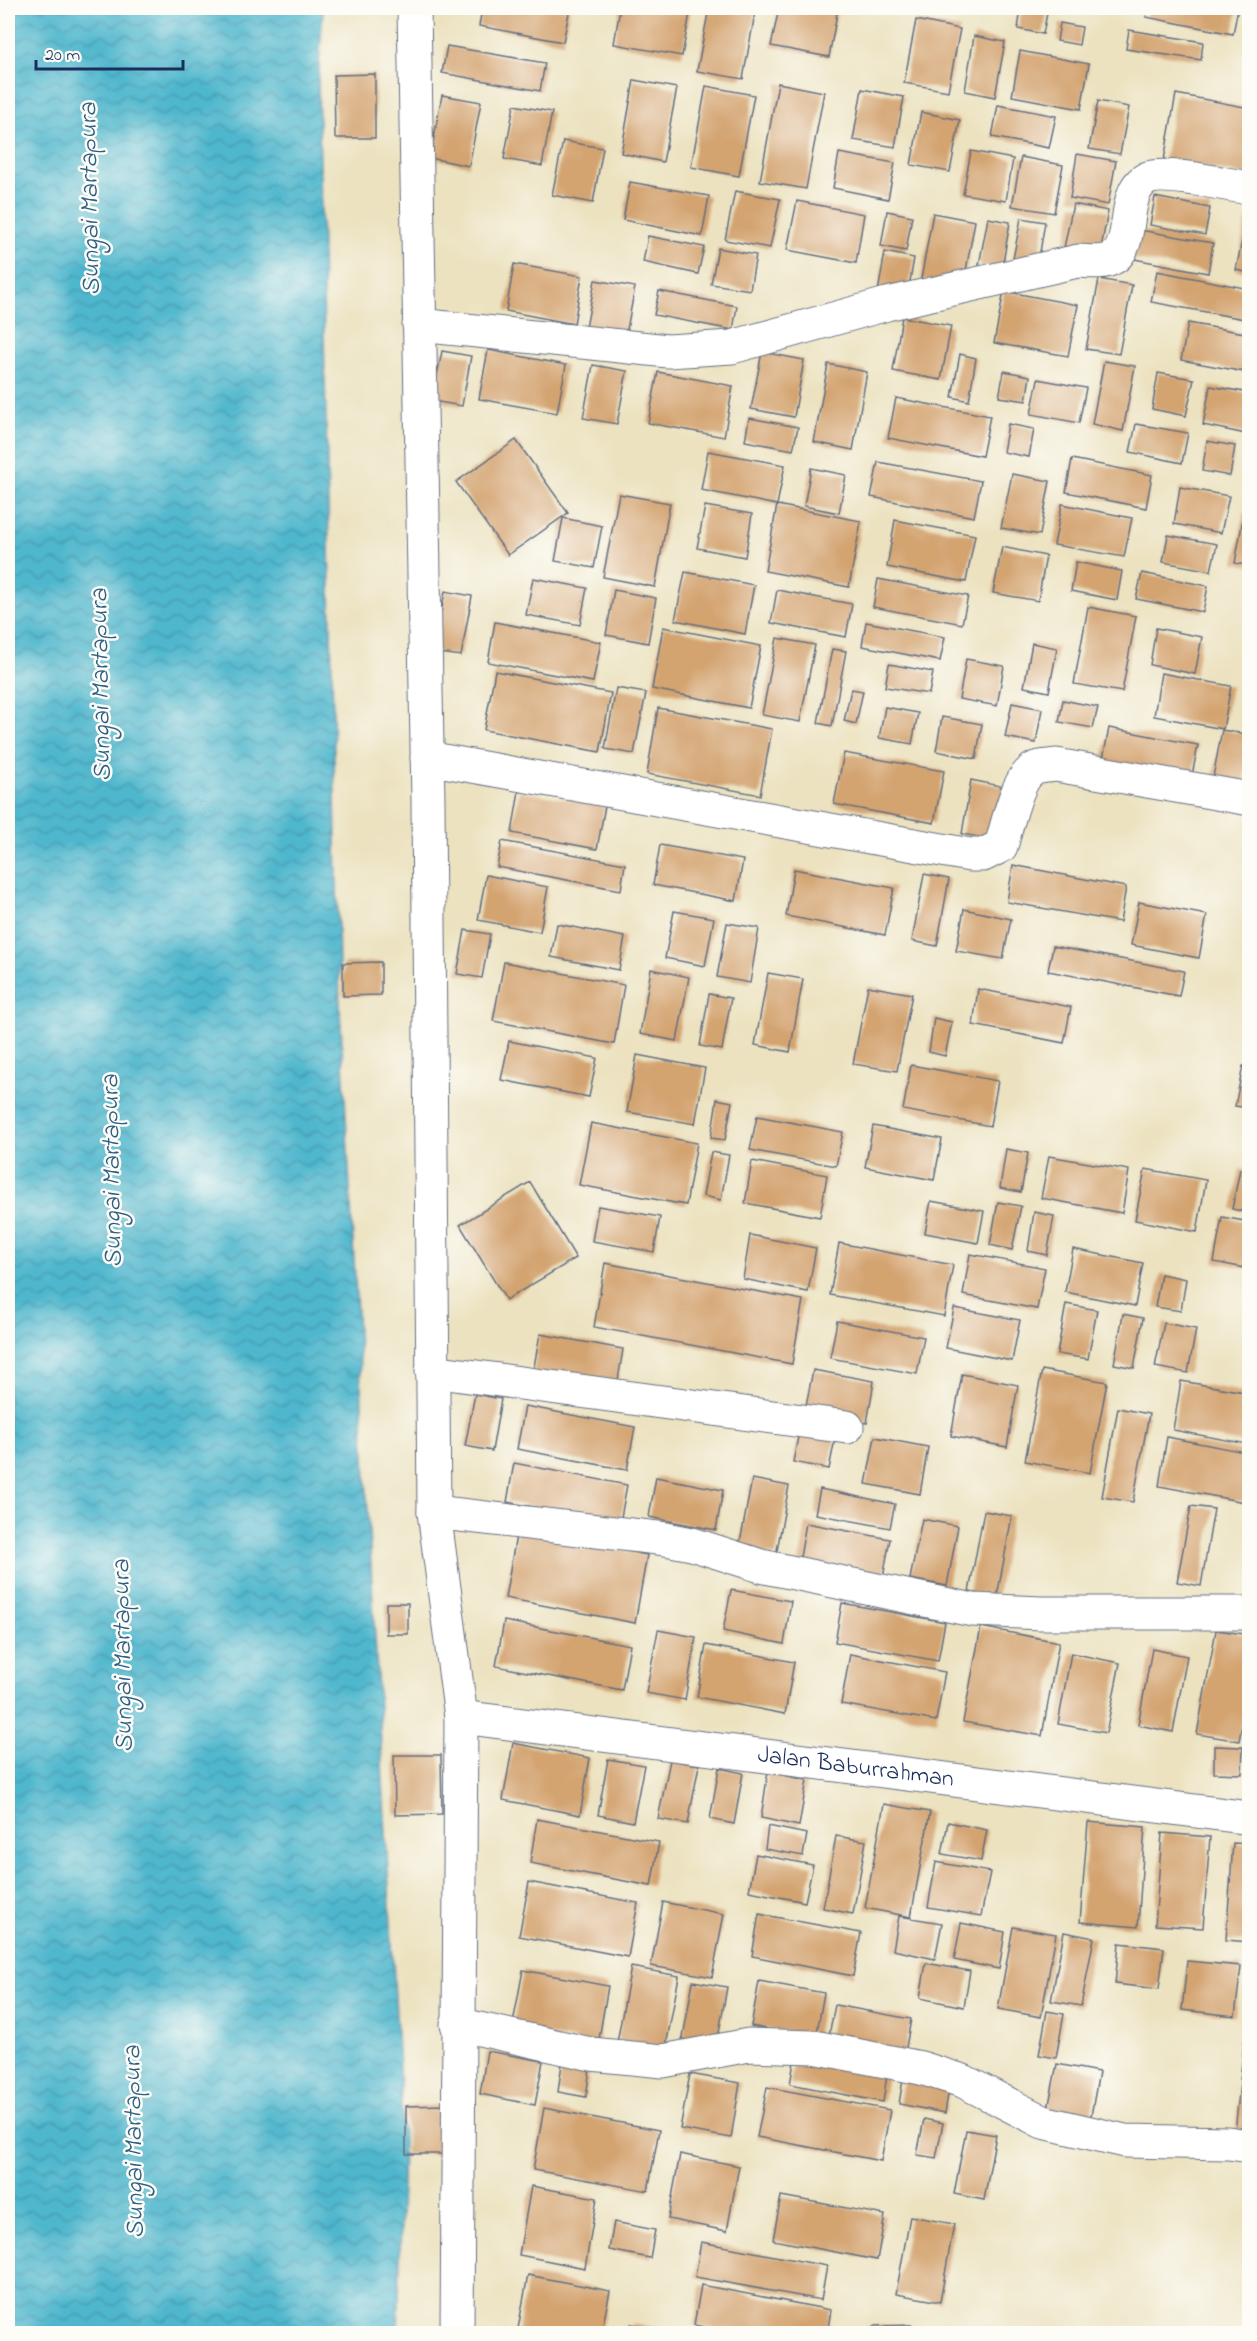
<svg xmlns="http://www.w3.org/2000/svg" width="1257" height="2341" viewBox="0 0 1257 2341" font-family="'Indie Flower',sans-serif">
	<defs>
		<pattern id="water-waves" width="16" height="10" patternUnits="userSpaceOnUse" patternTransform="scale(1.5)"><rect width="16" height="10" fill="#4fb7cd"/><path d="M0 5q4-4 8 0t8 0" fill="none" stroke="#4195aa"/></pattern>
	</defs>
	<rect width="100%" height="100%" fill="#fdfcf7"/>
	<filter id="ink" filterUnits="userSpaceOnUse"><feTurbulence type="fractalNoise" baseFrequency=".0167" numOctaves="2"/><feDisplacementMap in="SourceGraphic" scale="12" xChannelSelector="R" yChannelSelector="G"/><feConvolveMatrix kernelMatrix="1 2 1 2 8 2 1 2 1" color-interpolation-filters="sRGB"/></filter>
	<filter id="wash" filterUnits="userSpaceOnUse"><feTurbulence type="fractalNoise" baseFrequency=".008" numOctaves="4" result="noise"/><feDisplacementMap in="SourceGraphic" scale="24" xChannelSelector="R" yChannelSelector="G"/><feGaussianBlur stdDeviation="1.35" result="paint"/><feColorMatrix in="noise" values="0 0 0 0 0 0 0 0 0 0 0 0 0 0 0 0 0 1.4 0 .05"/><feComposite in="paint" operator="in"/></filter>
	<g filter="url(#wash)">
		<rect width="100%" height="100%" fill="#ece2c0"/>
		<path fill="url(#water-waves)" stroke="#357396" stroke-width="1.5" d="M8,8h315l-5,73 22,927 63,1133 -5,192h-390z"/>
		<g id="blocks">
			<path fill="#d3a36f" d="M482,8h88l-7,34 -84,-16z
				M620,8h71l-9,48 -68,-12z
				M709,8h47l-13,71 -46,-8z
				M779,8h59l-9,49 -58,-11z
				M1021,8h27l-5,26 -25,-5z
				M1148,8h90l-5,26 -87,-17z
				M916,20l44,9 -12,62 -44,-8z
				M1060,23l22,4 -3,18 -22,-4z
				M1129,30l74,12 -2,18 -75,-11z
				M974,36l31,6 -10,55 -30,-6z
				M447,46l98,17 -5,28 -98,-18z
				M1020,51l69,13 -8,45 -69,-13z
				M375,74v64h-40l-1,-63z
				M634,80l43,8 -14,74 -42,-9z
				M778,83l46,9 -18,97 -46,-8z
				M706,86l48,9 -15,81 -48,-9z
				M862,89l42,8 -9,50 -42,-7z
				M1176,94l74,14v68l-86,-16z
				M442,95l39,7 -12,64 -39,-8z
				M1098,101l31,6 -9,47 -31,-5z
				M514,105l38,7 -10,54 -38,-7z
				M998,105l58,11 -7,32 -57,-11z
				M921,112l39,8 -10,52 -39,-7z
				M563,141l40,7 -10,55 -41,-8z
				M971,151l42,8 -7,42 -43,-7z
				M839,153l56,10 -7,36 -55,-11z
				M1077,154l39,7 -8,44 -38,-7z
				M1021,157l42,8 -9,48 -42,-7z
				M630,182l79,14 -7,40 -79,-16z
				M735,191l45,8 -10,49 -45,-8z
				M1155,197l55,11 -5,27 -55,-10z
				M797,201l67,13 -8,49 -69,-13z
				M1073,204l35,7 -8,43 -36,-6z
				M887,211l25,5 -6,35 -25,-5z
				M933,213l42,8 -12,66 -42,-8z
				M1247,216h3v57l-14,-3z
				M988,218l22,4 -8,47 -23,-4z
				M1021,218l24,4 -7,42 -25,-5z
				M1140,230l73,13 -5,30 -74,-14z
				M648,236l56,11 -6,27 -55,-12z
				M718,248l38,7 -6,35 -39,-6z
				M885,252l29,6 -7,40 -29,-6z
				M514,264l68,12 -8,48 -68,-13z
				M1157,271l93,18v31l-99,-18z
				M1099,279l33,6 -13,69 -33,-5z
				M595,280l40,7 -9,48 -40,-7z
				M659,291l78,15 -4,24 -79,-15z
				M1004,291l74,14 -10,51 -74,-13z
				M902,317l49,9 -10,54 -48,-9z
				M1188,323l62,11v39l-69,-13z
				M488,350l78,15 -9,48 -78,-14z
				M442,351l29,5 -9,50 -30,-5z
				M762,352l42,8 -10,57 -43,-8z
				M960,354l16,4 -7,43 -17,-4z
				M1104,361l31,5 -12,65 -31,-7z
				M828,364l39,8 -14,78 -39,-8z
				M593,365l34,6 -10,53 -34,-6z
				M1004,371l26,5 -4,25 -27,-4z
				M658,372l75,14 -9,51 -76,-14z
				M1158,373l36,6 -8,37 -34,-7z
				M1038,379l48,9 -7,35 -48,-9z
				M1210,386l40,7v22l-4,19 -43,-9z
				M896,398l94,18 -8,40 -94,-18z
				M749,418l49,9 -5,23 -48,-9z
				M1008,424l26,5 -5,28 -26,-5z
				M1136,424l52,9 -6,30 -52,-11z
				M516,440l52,73 -60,42 -52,-73z
				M1207,441l28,5 -5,30 -28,-5z
				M708,451l77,14 -8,40 -76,-15z
				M1072,459l80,16 -6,33 -80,-16z
				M878,462l103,19 -7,36 -103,-20z
				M811,468l35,7 -7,38 -35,-7z
				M1012,474l38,7 -10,54 -39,-7z
				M1180,487l49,9 -8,37 -47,-9z
				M619,494l51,9 -15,84 -52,-10z
				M1062,504l70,14 -8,39 -70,-12z
				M777,505l84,16 -12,66 -84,-16z
				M705,506l47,8 -7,43 -48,-9z
				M1244,513l6,1v52l-15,-3z
				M563,518l39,8 -8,42 -39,-7z
				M895,520l80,15 -9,47 -79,-15z
				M1168,535l49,9 -6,27 -48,-9z
				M1002,547l44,9 -8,45 -45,-8z
				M1076,562l46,9 -5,29 -46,-9z
				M685,572l69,13 -9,49 -70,-14z
				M1142,573l66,13 -5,26 -67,-13z
				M533,578l54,10 -7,37 -54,-10z
				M878,579l90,17 -6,28 -89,-17z
				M614,590l42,8 -8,45 -42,-8z
				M777,590l75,14 -6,33 -75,-14z
				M445,591l27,5 -11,60 -27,-4z
				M1088,607l48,9 -14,76 -48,-8z
				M495,622l106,20 -8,40 -105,-20z
				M866,622l79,15 -5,24 -78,-15z
				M663,627l98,19 -12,62 -97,-19z
				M1156,628l46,9 -7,37 -45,-9z
				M777,638l38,7 -15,77 -38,-7z
				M1032,643l25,5 -8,44 -25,-5z
				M832,649l14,2 -14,75 -14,-3z
				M966,659l38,7 -7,40 -38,-7z
				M889,664l44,8 -4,22 -44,-7z
				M495,671l116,22 -11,59 -116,-22z
				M1161,673l70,13 -8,43 -69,-13z
				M616,688l30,5 -12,61 -29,-5z
				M851,689l12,2 -7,33 -12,-3z
				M1063,700l35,7 -5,21 -34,-6z
				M1012,703l30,6 -6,34 -31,-6z
				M885,707l33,6 -6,31 -33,-6z
				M658,708l114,21 -12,66 -113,-21z
				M942,717l40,7 -6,35 -40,-8z
				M1109,728l89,17 -7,36 -89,-17z
				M1222,730l28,5v16l-6,32 -31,-6z
				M844,753l100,18 -10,52 -100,-19z
				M971,780l34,7 -10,53 -33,-6z
				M519,791l86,15 -8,43 -85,-16z
				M502,841l123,23 -4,26 -124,-23z
				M660,845l83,15 -7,41 -83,-16z
				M1013,865l113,22 -6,35 -113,-20z
				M794,869l100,19 -9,47 -99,-19z
				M924,874l25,5 -12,67 -25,-5z
				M486,875l62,12 -8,45 -62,-12z
				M1139,902l68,13 -8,43 -68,-13z
				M964,909l47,10 -8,40 -47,-8z
				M674,911l40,7 -9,48 -40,-8z
				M727,923l32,5 -9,55 -33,-6z
				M557,924l68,13 -6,33 -68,-13z
				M465,930l25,4 -8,44 -25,-4z
				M1053,946l131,25 -5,25 -131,-25z
				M381,962v33l-38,1v-33z
				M504,962l120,23 -10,59 -121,-23z
				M651,969l38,8 -12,64 -37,-7z
				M768,973l35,6 -13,73 -35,-7z
				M868,986l44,8 -15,77 -44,-7z
				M978,989l93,18 -7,36 -91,-18z
				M709,994l22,4 -9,52 -22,-4z
				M934,1018l18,4 -7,34 -16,-4z
				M509,1041l88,17 -8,39 -88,-17z
				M637,1055l68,13 -10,56 -68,-12z
				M911,1065l87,16 -8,45 -87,-16z
				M1243,1066l7,1v41l-15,-2z
				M717,1099l15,3 -7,38 -14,-2z
				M757,1116l86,16 -7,34 -86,-16z
				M591,1123l106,20 -11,62 -107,-20z
				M873,1126l69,13 -8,41 -69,-13z
				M1006,1149l22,4 -7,39 -21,-4z
				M711,1152l18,3 -8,45 -18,-4z
				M1049,1156l80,14 -7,43 -81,-15z
				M752,1161l75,14 -7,42 -75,-14z
				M1145,1169l61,11 -9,52 -62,-12z
				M1240,1169l10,2v42l-18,-4z
				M530,1182l46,76 -70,42 -46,-75z
				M931,1201l53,10 -6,32 -53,-10z
				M998,1202l23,4 -9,44 -22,-5z
				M598,1206l62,11 -6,35 -62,-11z
				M1034,1212l20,4 -7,39 -19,-4z
				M1222,1217l28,5v47l-36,-7z
				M750,1235l66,13 -8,44 -65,-13z
				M839,1243l114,22 -9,51 -114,-21z
				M1073,1249l70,14 -8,43 -70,-14z
				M970,1254l75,14 -8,41 -74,-14z
				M605,1263l198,37 -11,64 -198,-37z
				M1161,1274l25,5 -5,32 -26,-4z
				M1066,1304l31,6 -9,49 -31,-5z
				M954,1308l66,12 -8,41 -66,-13z
				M1123,1314l20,4 -9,50 -20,-4z
				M837,1321l87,16 -7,37 -87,-16z
				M1164,1323l32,6 -8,44 -33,-6z
				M540,1334l83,15 -7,44 -84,-16z
				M813,1370l61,11 -7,42 -62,-12z
				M1042,1370l65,12 -17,91 -65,-12z
				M962,1374l56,11 -11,62 -56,-11z
				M1181,1381l69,12v40l-3,11 -74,-14z
				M475,1394l26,5 -9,52 -27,-5z
				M525,1406l110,21 -8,43 -110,-21z
				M1118,1408l31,6 -16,88 -31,-5z
				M801,1422l36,7 -8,40 -36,-7z
				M875,1437l53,10 -8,47 -54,-10z
				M1167,1437l83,16v50l-91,-17z
				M514,1463l113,22 -7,38 -113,-21z
				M656,1477l67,13 -7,40 -67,-13z
				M752,1479l37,7 -13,70 -37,-8z
				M820,1489l75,15 -5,24 -75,-14z
				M1191,1506l23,3 -13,77 -24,-4z
				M984,1511l28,5 -15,81 -28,-5z
				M922,1519l36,7 -11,60 -37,-7z
				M806,1523l84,16 -7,39 -84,-15z
				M517,1530l130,25 -12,68 -130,-25z
				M731,1590l60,11 -7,43 -61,-13z
				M386,1603h22v31h-22z
				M842,1603l103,19 -7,39 -103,-19z
				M504,1621l126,24 -8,45 -126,-24z
				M981,1627l78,15 -17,94 -79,-14z
				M658,1630l38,7 -11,63 -39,-7z
				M1216,1630l34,5v47l-11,59 -42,-7z
				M706,1645l88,17 -9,52 -88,-17z
				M1152,1649l35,7 -14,76 -35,-7z
				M1071,1653l49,10 -14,70 -48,-9z
				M850,1654l95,18 -9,49 -95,-17z
				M513,1743l77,15 -10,57 -77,-15z
				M1214,1746l29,1 -1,27 -28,-1z
				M394,1755h47l1,59 -47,1z
				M608,1759l36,6 -11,57 -35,-7z
				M670,1760l29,5 -11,59 -30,-5z
				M719,1768l24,5 -9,51 -24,-5z
				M768,1772l39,8 -8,46 -38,-8z
				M884,1804l46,8 -19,105 -46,-9z
				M537,1819l122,23 -8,44 -121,-23z
				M948,1822l39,8 -6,31 -39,-7z
				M1088,1822l57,5 -7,100 -58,-5z
				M768,1826l39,8 -4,22 -38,-7z
				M1162,1833l48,4 -7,91 -48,-3z
				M836,1836l30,5 -13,73 -30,-6z
				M1233,1843l17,1v98l-24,-2z
				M756,1854l57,11 -8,37 -56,-11z
				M936,1862l54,10 -9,44 -53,-9z
				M529,1882l109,21 -10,54 -109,-21z
				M663,1902l61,12 -12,63 -61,-11z
				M759,1914l102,19 -8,43 -101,-20z
				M899,1916l43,7 -7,36 -42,-9z
				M961,1923l44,9 -6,37 -45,-9z
				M1013,1927l43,7 -15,83 -43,-8z
				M1064,1932l30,6 -13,68 -30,-5z
				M1119,1943l45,5 -5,41 -44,-5z
				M1187,1961l54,5 -6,50 -53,-6z
				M926,1963l44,8 -6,36 -44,-9z
				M631,1967l48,9 -15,81 -48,-9z
				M523,1970l85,16 -10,59 -86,-16z
				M693,1981l34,6 -11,63 -34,-7z
				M759,1981l65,12 -8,45 -65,-12z
				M835,2005l76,14 -7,40 -77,-14z
				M1047,2011l17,3 -8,44 -17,-3z
				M1244,2041l6,1v93l-15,-2z
				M487,2051l56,10 -8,44 -55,-11z
				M796,2051l92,17 -5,34 -93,-18z
				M562,2063l28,5 -4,29 -28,-5z
				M1057,2064l42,8 -10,55 -43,-8z
				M904,2073l46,9 -5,31 -46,-9z
				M690,2074l50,9 -9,55 -51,-9z
				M767,2087l123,23 -9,51 -124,-24z
				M445,2105v49h-39v-48z
				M544,2108l115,22 -11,61 -115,-21z
				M924,2119l19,4 -7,35 -19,-3z
				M966,2130l30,5 -12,65 -30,-6z
				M680,2154l59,12 -12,65 -59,-12z
				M531,2186l66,12 -12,70 -66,-13z
				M781,2196l104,19 -8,45 -104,-20z
				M910,2216l44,8 -14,78 -44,-8z
				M614,2222l41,8 -5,28 -41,-8z
				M701,2242l126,24 -6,34 -126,-23z
				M528,2275l82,16 -9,43h-84z
				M701,2285l130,25 -4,24h-89l-44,-9z
				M631,2324l40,7 -1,3h-41z
				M911,2325v9h-37v-8z"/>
		</g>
	</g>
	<g filter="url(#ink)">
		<use href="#blocks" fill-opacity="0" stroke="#646e80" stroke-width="1.5"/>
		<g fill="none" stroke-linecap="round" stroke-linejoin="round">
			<g stroke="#646e80" stroke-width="35">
				<g id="minor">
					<path d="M419,325l249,26 64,-4 155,-43 191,-43c10,0 23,3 33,-2 26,-11 8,-68 37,-81 17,-7 80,7 102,10"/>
					<path d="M427,758l543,97h13l18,-9c6,-19 16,-71 35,-78 6,-2 14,-2 20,-3l194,34"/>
					<path d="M432,1371l415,56"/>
					<path d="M434,1512l232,27 26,5 69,22 212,44 68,3h209"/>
					<path id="s1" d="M461,1717l789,101"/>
					<path d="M457,2024l134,30 72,7 86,-16 65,2 107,21 42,13 80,41 82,19 103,2 22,3"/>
				</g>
			</g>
			<g stroke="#646e80" stroke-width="35">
				<path id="tertiary" d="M414,8l14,794 6,710 27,205 -4,617"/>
			</g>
			<use href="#minor" stroke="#fff" stroke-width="33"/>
			<use href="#tertiary" stroke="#fff" stroke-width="33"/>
		</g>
	</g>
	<g text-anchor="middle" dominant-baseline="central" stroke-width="5" stroke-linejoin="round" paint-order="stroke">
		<g font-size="24" fill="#1b2f5e" stroke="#fdfcf7">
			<text stroke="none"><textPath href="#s1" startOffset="398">Jalan Baburrahman</textPath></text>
		</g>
		<g font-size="26" font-style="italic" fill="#2d5f85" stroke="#fdfcf7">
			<text transform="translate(91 199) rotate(-91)">Sungai Martapura</text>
			<text transform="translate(102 685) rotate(-91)">Sungai Martapura</text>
			<text transform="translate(113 1171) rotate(-91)">Sungai Martapura</text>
			<text transform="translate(124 1656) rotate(-91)">Sungai Martapura</text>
			<text transform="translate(135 2142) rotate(-91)">Sungai Martapura</text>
		</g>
	</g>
	<rect width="1257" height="2341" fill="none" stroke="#fdfcf7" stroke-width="30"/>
	<path d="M36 60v9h147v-9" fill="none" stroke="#1b2f5e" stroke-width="3"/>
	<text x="45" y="60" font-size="18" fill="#1b2f5e" stroke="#fdfcf7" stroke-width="4.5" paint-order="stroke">20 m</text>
</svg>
